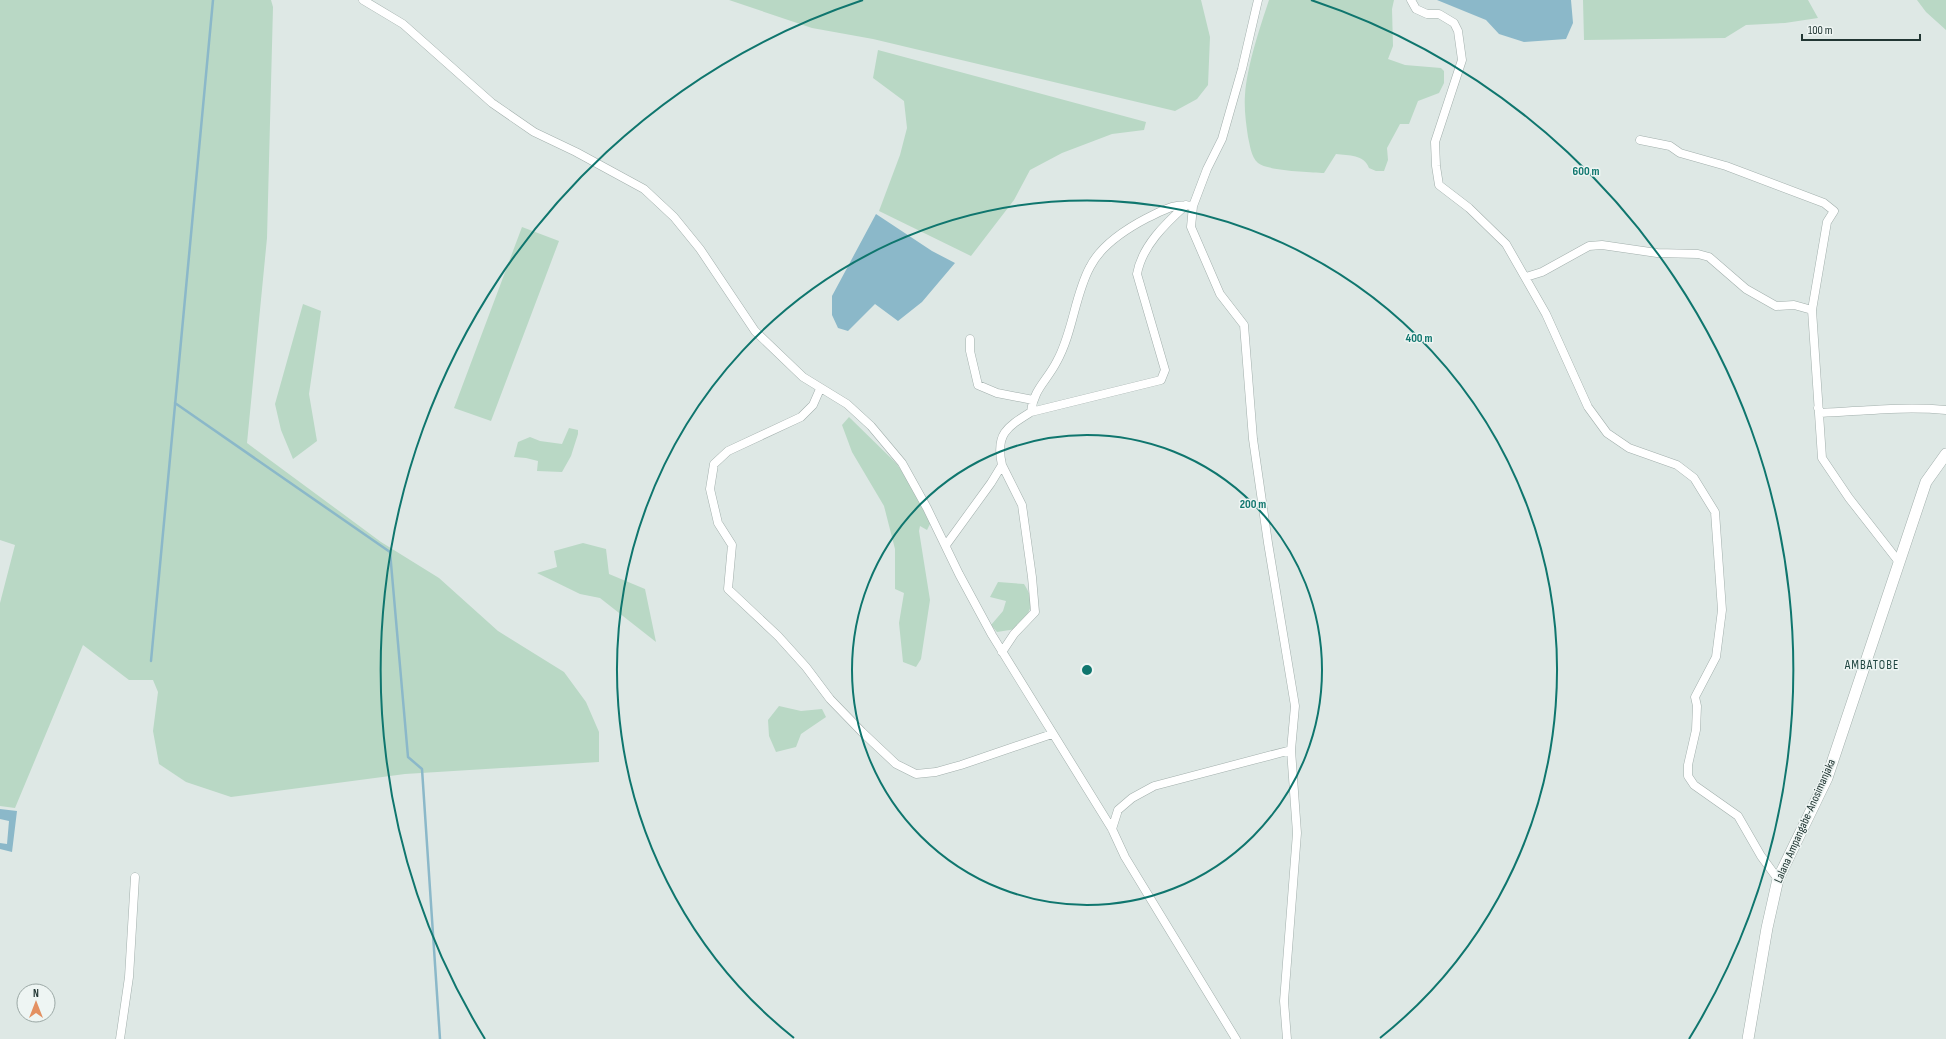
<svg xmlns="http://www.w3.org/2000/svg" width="1946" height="1039" viewBox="0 0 1946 1039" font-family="'Sofia Sans Condensed',sans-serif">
	<rect width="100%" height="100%" fill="#dee8e5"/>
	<path fill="#b9d8c5" d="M0,0h271l2,7 -6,231 -20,205 134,99 58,36 59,53 66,41 22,30 13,30v30l-194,12 -174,23 -45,-15 -27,-18 -6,-33 5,-39 -5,-12h-24l-46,-35 -68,163 -15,-2v-203l15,-58 -15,-5z
		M721,0h480l9,37 -2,48 -11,14 -22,12 -302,-72 -61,-11 -83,-28z
		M1269,0h125l-2,9 1,37 -5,13 17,6 36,3 3,3v12l-5,10 -21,8 -9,23h-9l-13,24 1,12 -4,11h-8l-7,-3c-5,-14 -20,-12 -33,-14l-12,19c-14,-1 -56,-2 -66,-10 -7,-6 -8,-18 -10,-26 -2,-14 -4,-28 -3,-42 2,-29 15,-68 24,-95z
		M1583,0h225l10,18 -33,5 -39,2 -21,13 -141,2z
		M1917,0h29v30l-20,-18z
		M878,50l268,72 -2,8 -32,4 -50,19 -32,17 -16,30 -43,56 -92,-45 21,-56 7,-27 -3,-27 -31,-23z
		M522,227l37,14 -68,180 -37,-13z
		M303,304l18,7 -12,83 8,47 -24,18 -12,-29 -6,-26z
		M849,417l47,46 15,21 20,38 -4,8 -7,-4 -1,5 11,69 -9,59 -5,8 -13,-5 -4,-39 5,-30 -9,-4v-40l-11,-43 -32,-54 -10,-27z
		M569,428l9,2v4l-7,22 -9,16 -25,-1 1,-10 -12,-3 -12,-1 4,-15 12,-5 10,4 22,3z
		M583,543l23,6 3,25 36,15 11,53 -56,-44 -20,-4 -43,-21 20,-6 -3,-16z
		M998,582l26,2c13,20 6,29 -8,45l-19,3 -6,-7 12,-14 3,-10 -16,-4z
		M779,706l22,5 21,-2 4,8 -25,17 -5,13 -20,5 -7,-16 -1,-16z"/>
	<path fill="#8bb8c9" d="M1437,0h134l2,23 -7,16 -42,3 -25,-8 -13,-14z
		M876,214l56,37 23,12 -33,39 -24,19 -23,-17 -27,27 -10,-3 -6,-13v-19z
		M0,809l17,2 -5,41 -12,-3v-6l7,1 2,-23 -9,-2z"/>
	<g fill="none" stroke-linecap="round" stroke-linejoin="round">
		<path stroke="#8bb8c9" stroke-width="2.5" d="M175,403l215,149 18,205 14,12 18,270
			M151,661l62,-661"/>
		<g stroke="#a2afac" stroke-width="9">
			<path id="minor" d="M363,0l40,24 89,79 42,29 42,20 68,37 30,28 26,32 55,82 48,46 44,27 24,22 31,37 25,45 32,66 33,61 120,194 13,28 111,182
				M1258,0l-16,69 -20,70 -15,30 -14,37 -2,21 29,67 24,31 9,114 15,104 27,163 -4,44 6,83 -13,168 3,38
				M1411,0l5,9 11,5h12l15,9 4,8 4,29 -27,82 1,24 3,19 30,23 37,36 40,70 42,93 19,26 22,15 48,17 17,13 21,34 7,98 -6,47 -21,40 2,9 -1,24 -8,35v11l6,9 44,31 23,40 17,23
				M1640,140l30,6 10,7 46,13 98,37 10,8 -7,11 -15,88 10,148 27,40 50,64
				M1526,277l16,-5 47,-26 13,-1 55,8 41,1 11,3 37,32 30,17 18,-1 18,5
				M970,339v12l8,34 19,8 36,7
				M820,389l-7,16 -12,12 -73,34 -14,13 -4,25 8,34 14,22 -4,44 50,47 28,31 24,32 32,33 34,32 20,10 20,-2 25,-7 91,-31
				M1818,408l3,5c42,-2 83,-7 125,-3
				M1031,412l130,-32 4,-10 -28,-96c5,-28 28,-50 49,-69
				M1002,465l20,40 10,72 3,35 -21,22 -12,18
				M946,545l45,-62 11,-18c-7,-31 5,-38 29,-53 3,-24 16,-31 26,-51 16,-29 18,-67 33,-94 11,-22 36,-38 57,-49 17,-8 27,-15 46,-12
				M1112,829l6,-19 14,-12 22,-12 137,-36
				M120,1039l9,-62 6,-100"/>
		</g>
		<g stroke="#a2afac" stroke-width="12">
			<path id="tertiary" d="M1748,1039l19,-111 11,-49 49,-101 99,-296 20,-28"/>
		</g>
		<use href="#minor" stroke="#fff" stroke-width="8"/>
		<use href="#tertiary" stroke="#fff" stroke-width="11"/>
	</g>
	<g fill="none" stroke="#0f766e" stroke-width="2">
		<circle cx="1087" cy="670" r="235"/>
		<path d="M794 1038A470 470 0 1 1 1380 1038"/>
		<path d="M485 1039A706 706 0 0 1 863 0M1311 0A706 706 0 0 1 1689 1039"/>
	</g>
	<g text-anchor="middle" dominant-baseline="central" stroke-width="3" stroke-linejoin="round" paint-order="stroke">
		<g font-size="12" fill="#213633" stroke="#eef5f3">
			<text transform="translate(1805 821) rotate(-66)">Lalana Ampangabe-Anosimanjaka</text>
		</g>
		<g font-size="13" letter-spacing="1" fill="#204641" stroke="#eef5f3">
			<text x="1872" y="665">AMBATOBE</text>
		</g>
	</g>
	<circle cx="1087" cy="670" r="6" fill="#0f766e" stroke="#eef5f3" stroke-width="2"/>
	<g font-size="12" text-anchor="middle" font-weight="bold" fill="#0f766e" stroke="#eef5f3" stroke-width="3" stroke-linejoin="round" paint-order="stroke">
		<text x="1586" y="175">600 m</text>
		<text x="1419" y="342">400 m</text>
		<text x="1253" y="508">200 m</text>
	</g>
	<g transform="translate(36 1003)"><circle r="19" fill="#eef5f3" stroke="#9ca9a6"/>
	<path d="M0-3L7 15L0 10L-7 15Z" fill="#e39061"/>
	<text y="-6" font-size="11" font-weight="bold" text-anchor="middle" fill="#213633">N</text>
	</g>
	<path d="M1802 34v6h118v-6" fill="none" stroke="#213633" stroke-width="2"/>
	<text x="1808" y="34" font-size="12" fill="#213633" stroke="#eef5f3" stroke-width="3" paint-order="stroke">100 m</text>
</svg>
